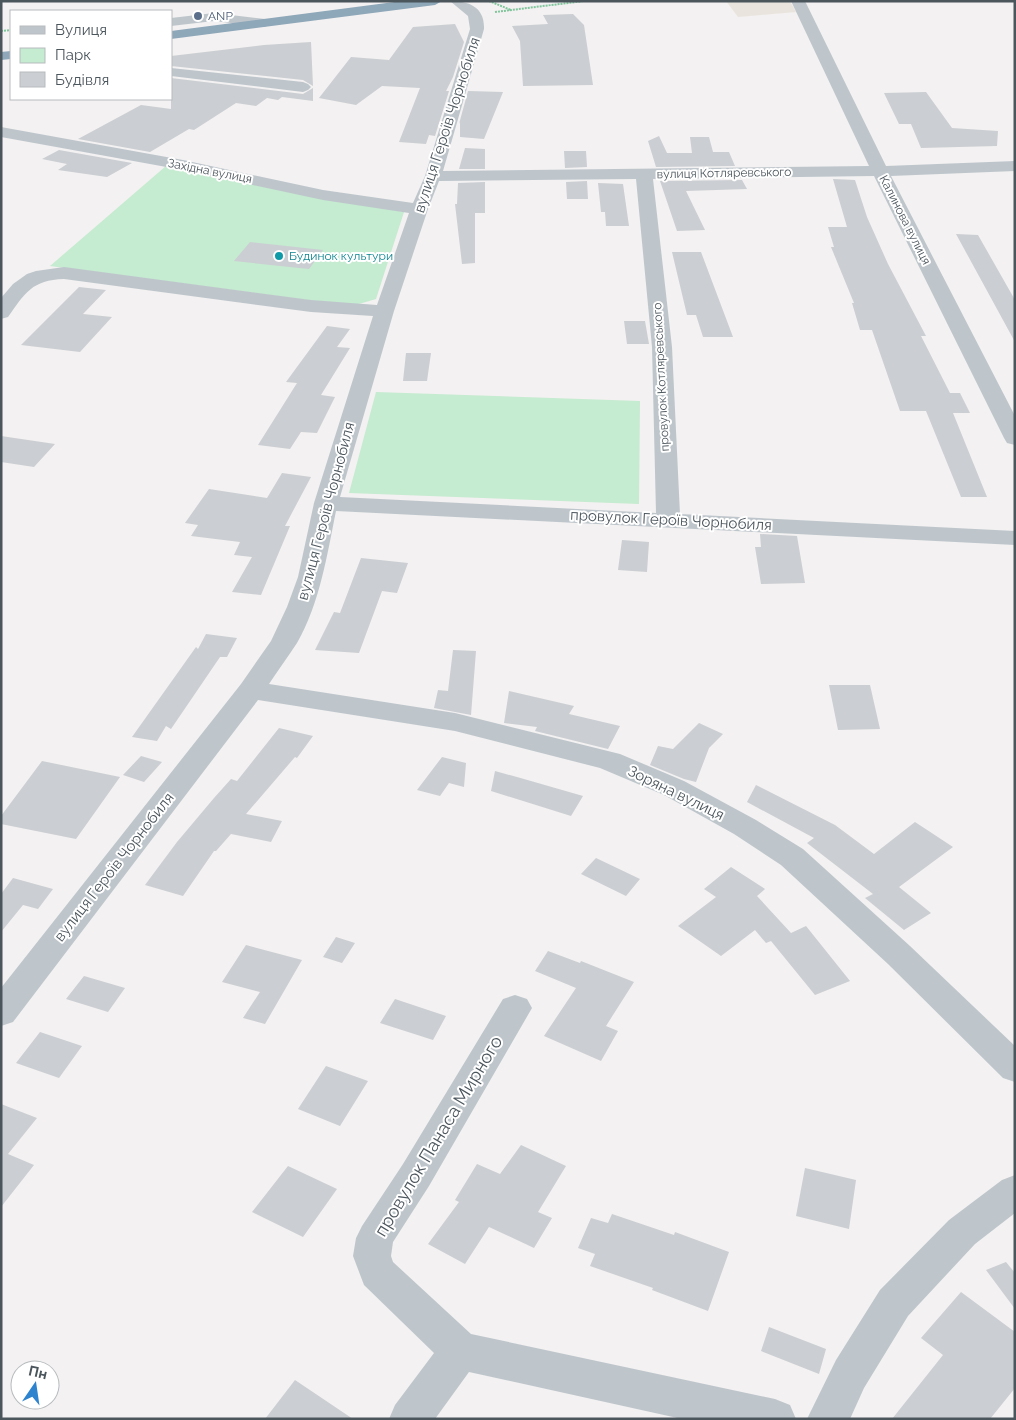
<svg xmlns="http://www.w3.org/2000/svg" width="1016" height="1420" viewBox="0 0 1016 1420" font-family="Raleway,sans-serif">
	<rect width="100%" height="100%" fill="#f3f1f1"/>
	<path fill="#e9e5de" d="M726,1h64l6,11 -58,5z"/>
	<path fill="#c5ebd0" d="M166,166l238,46 -28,87 -24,7 -302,-40z
		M376,392l264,9 -1,103 -290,-11z"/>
	<path fill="#cbced2" d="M573,14l11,11 9,60 -70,1 -3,-45 -8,-15 36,-2 -5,-9z
		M455,24l9,18 -11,35 -7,14h3l-14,45 -6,-1 -3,9 -27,-2 21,-54 -38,-2 -26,19 -37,-7 32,-41 38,3 24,-33z
		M311,42l2,44 -10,-6 -132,-14v-10l93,-11z
		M171,78l132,16 10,-6v13l-31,-4 -4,3 -11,-2 -11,8 -20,-3 -42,27 -5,-1 -39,23 -72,-13 63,-34 30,4z
		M468,91l35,1 -19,47 -24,-2v-15l-1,2z
		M926,92l26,36 46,3 -1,15 -76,2 -10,-24h-12l-15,-31z
		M659,136l8,17h25l-2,-16h19l4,15h16l6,14 -79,1 -8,-26z
		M465,148l20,1v20h-26z
		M59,150l73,13 -25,14 -49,-7 9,-6 -25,-5z
		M564,151h22l1,16 -22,1z
		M833,179l22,1 12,37 21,47 38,72h-5l29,57h10l10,20h-17l34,84h-26l-35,-86h-26l-28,-81h-12l-8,-27h2l-23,-56h3l-6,-20h19z
		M742,180l5,9 -61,2 19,39 -28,1 -17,-50z
		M587,181l1,18h-21l-1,-17z
		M485,182v31h-10v50l-13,1 -7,-60h2l1,-21z
		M598,183l25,1 6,42h-23l-1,-14h-4z
		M956,234l22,1 37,65v42z
		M250,242l73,8 -14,19 -75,-8z
		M672,252h29l32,85h-30l-7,-22h-9z
		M79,287l27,3 -23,24 29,3 -32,35 -59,-7z
		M624,321h21l4,23h-22z
		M327,326l23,3 -13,18 13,1 -29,47 14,2 -18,36 -16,-1 -11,17 -32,-4 39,-62 -11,-1z
		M406,353h25l-4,28h-24z
		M1,436l54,8 -21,23 -33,-5z
		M282,473l29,4 -26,49h5l-29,69 -29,-3 20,-35 -18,-2 6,-13 -49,-6 7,-11 -13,-2 24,-34 58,9z
		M760,534l37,2 8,47 -44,1 -6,-37h6z
		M622,540l27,2 -2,30 -29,-2z
		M361,558l47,5 -11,30 -15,-2 -23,62 -44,-3 19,-38 6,1z
		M206,634l31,4 -10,19h-7l-49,72 -5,-3 -9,15 -25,-4 64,-90 2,2z
		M453,650l23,1 -5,64 -37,-7 4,-18 10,1z
		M829,685h41l10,44 -42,1z
		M509,691l65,15 -5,8 51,12 -12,23 -73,-18 2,-4 -33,-4z
		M699,723l24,11 -14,14 -13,34 -12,-3 -34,-14 8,-19 15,3z
		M279,728l34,8 -16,22 -2,-1 -49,57 36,7 -11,21 -40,-8 -15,17h-2l-31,45 -38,-11 32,-43 37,-44 17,-19 6,2z
		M141,756l21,6 -18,20 -21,-7z
		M442,757l24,6 -2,24 -15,-4 -9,13 -23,-6z
		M42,761l78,16 -44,62 -75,-15v-8z
		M495,771l29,8 59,17 -12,20 -80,-25z
		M756,785l79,40 39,29 41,-32 38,25 -54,40 32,26 -27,17 -39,-32 8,-4 -66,-51 7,-5 -67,-36z
		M596,858l44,21 -14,17 -45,-22z
		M731,867l34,22 -8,7 34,37 15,-7 44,55 -35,14 -44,-54 -5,2 -11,-13 -34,26 -43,-30 38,-29 -12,-8z
		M13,878l40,11 -15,20 -15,-4 -22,27v-38z
		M336,937l19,6 -13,20 -19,-6z
		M246,945l56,15 -37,64 -22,-6 17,-26 -38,-10z
		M548,951l32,12 1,-2 53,21 -28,44 12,5 -17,30 -57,-25 32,-48 -41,-17z
		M84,976l41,12 -17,24 -42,-13z
		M395,999l51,17 -13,24 -53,-17z
		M40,1032l42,14 -23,32 -43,-15z
		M326,1066l42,15 -28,45 -42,-17z
		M1,1104l36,14 -29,36 26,11 -33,42z
		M521,1145l45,21 -28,46 14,6 -18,30 -45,-21 -24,37 -37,-20 31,-42 -4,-2 22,-36 23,10z
		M288,1166l49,23 -34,48 -51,-25z
		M805,1168l51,12 -7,49 -53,-13z
		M612,1214l62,21 1,-3 54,20 -21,59 -56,-21 1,-2 -63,-22 5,-12 -17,-6 13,-30 17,5z
		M1006,1262l9,11v36l-29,-39z
		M961,1292l54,40v56l-25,31h-98l51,-64 -22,-17z
		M769,1327l57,22 -7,25 -58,-23z
		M295,1380l58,39h-88z"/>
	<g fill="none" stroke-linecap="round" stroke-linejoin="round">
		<path stroke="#81c59d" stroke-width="2" stroke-dasharray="2 1" stroke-linecap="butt" d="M489,1l22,9
			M495,12l89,-11
			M1,31l10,-1"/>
		<path fill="#bec6cc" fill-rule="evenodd" d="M450,1c19,0 35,6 34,28l-41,142 426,-5 -78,-165h14l81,165 129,-5v10l-124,5 124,240v29l-8,-2 -3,-5 -130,-262 -221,3 19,168 8,167 335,17v14l-679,-34c-9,44 -16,92 -39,132 -9,14 -19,27 -28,41l186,29 165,41 64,27 72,39 47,29 107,97 105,100v36l-12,-4 -115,-114 -107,-99 -47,-31 -70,-39 -64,-27 -145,-37 -197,-31 -245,322 -12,4v-38l240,-304 30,-43 16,-34 11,-30 16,-74 59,-187 -62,-4 -247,-33c-32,1 -39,14 -56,38l-7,2v-21l12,-14 14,-10 9,-3 28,-4 247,33 66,5 32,-92 -86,-13 -140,-30 -182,-33v-10l182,33 140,30 90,13 12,-27 45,-147 -2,-13zM636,179l16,168 4,166 -316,-16 54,-186 34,-102 11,-28z
			M214,13l51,6 7,4 -7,4 -51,-6 -43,5v-8z
			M171,68l132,14 5,2 3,3 -3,3 -5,2 -132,-16z
			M515,995l12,4 5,9 -103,178 -36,56 -2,14 2,6 78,72 304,65 15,6 6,14h-114l-213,-47 -34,47h-46l6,-14 39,-52 -70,-68 -11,-29 3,-18 6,-12 41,-62 100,-165z
			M1015,1175v38l-40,31 -67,72 -44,72 -14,31h-43l29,-59 44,-70 69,-70 53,-40z"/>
		<path fill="#8ea7b9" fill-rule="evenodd" d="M402,1h40l-7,4 -264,34v-8z
			M11,51v8l-10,1v-8z"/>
	</g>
	<circle fill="#5c6f8a" stroke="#fff" stroke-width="2" cx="198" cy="16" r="5"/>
	<circle fill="#0f9aa8" stroke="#fff" stroke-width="2" cx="279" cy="256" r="5"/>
	<g text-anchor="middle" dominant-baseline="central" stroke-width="4" stroke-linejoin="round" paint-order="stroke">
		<g font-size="12" fill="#4e5e75" stroke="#fff" text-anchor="start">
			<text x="208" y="16">ANP</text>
		</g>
		<g font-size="12" fill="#4b555c" stroke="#fff">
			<text transform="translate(210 171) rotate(11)">Західна вулиця</text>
			<text transform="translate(724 173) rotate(-1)">вулиця Котляревського</text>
			<text transform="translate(905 220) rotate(63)">Калинова вулиця</text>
			<text transform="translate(661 377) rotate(-93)">провулок Котляревського</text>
		</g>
		<g font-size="12" fill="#0d838f" stroke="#fff" text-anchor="start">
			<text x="289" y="256">Будинок культури</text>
		</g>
		<g font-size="15" fill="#4b555c" stroke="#fff">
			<text transform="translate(447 125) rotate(-72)">вулиця Героїв Чорнобиля</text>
			<text transform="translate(326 511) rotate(-75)">вулиця Героїв Чорнобиля</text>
			<text transform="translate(671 520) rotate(3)">провулок Героїв Чорнобиля</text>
			<text transform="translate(676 793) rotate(26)">Зоряна вулиця</text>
			<text transform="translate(114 867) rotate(-52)">вулиця Героїв Чорнобиля</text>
		</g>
		<g font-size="18" fill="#4b555c" stroke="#fff">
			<text transform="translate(438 1136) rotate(-59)">провулок Панаса Мирного</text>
		</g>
	</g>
	<rect width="1016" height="1420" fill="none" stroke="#4b555c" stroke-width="5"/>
	<rect x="10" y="10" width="162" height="90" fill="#ffffff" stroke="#b7bbbe"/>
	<rect x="20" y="26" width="25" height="8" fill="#bec6cc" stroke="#b7bbbe"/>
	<text x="55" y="35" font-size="15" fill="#4b555c">Вулиця</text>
	<rect x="20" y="48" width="25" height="15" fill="#c5ebd0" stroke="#b7bbbe"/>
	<text x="55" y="60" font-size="15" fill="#4b555c">Парк</text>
	<rect x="20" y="72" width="25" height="15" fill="#cbced2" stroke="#b7bbbe"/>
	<text x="55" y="85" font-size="15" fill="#4b555c">Будівля</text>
	<g transform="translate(35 1385) rotate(13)"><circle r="24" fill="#ffffff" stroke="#b7bbbe"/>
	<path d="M0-4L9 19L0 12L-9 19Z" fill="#2e83cf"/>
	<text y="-8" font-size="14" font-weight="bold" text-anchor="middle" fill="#4b555c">Пн</text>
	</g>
</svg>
